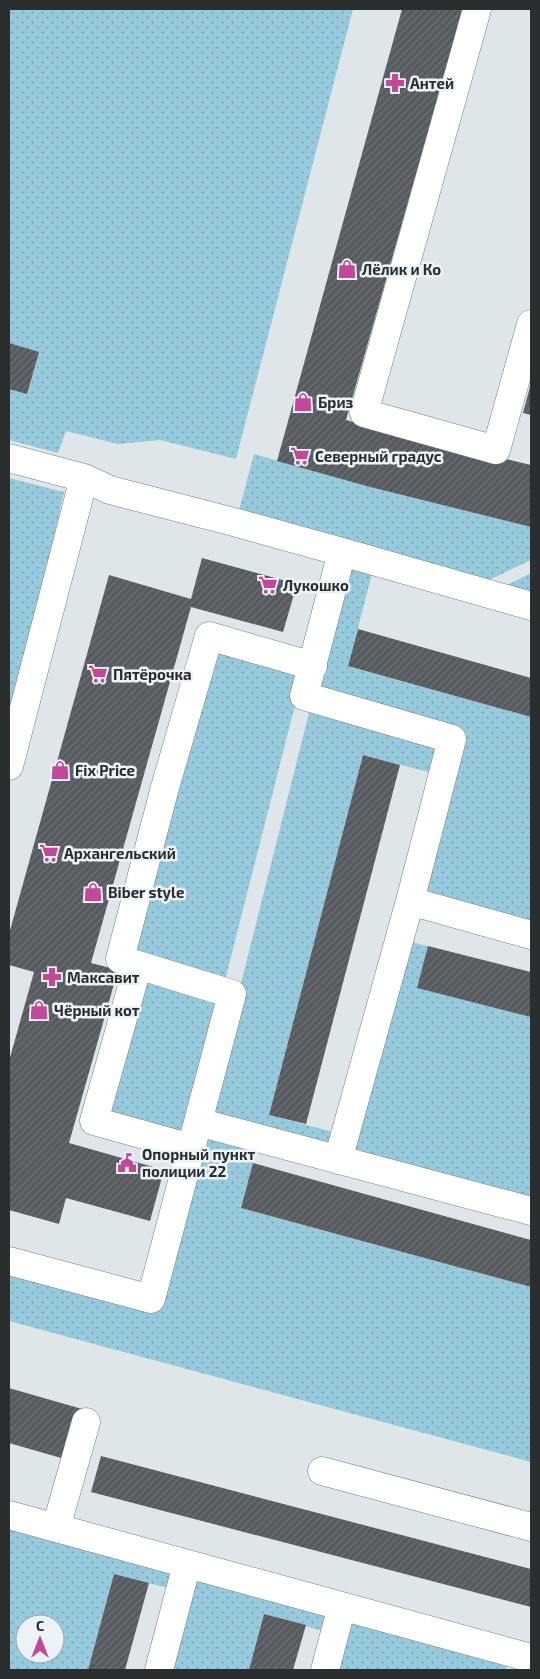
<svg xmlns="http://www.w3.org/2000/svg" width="540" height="1679" viewBox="0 0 540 1679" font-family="'Exo 2',sans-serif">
	<defs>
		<pattern id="grass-dots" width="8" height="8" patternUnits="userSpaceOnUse" patternTransform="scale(1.25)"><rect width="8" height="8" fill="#98cade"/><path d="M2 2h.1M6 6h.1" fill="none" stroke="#7ca4b4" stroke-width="1.8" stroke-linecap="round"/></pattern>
		<pattern id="building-hatch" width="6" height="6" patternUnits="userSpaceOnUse" patternTransform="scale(1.25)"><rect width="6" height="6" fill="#575b60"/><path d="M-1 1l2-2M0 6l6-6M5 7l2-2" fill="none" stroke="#6c6f73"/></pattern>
	</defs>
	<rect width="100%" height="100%" fill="#dee6e9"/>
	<path fill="url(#grass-dots)" fill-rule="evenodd" d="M9,9h344l-117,450 -76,-19 -42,4 -52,-13 -8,22 -49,-13z
		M254,454l116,33 161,40v33l-52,25 -242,-67z
		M9,478l55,14 -55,251z
		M347,562l26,8 -25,96 183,51v213l-114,-33 30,-120 -84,-22 -94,360 79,21 55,-196 25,6 -10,42 113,29v188l-337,-90 -8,27 -85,-25 26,-163 86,-310 91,26 -83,326 16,3z
		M531,573v28l-35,-10z
		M206,1133l48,15 -1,15 -12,45 290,79v175l-522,-141v-53l147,43z
		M9,1522l500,137 -3,11h-175l9,-34 -76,-22 -15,56h-83l21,-77 -73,-19 -26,96h-79zM25,1624h30v30h-30z"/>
	<path fill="url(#building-hatch)" d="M402,9h61l-117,411 42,11 143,34v62l-161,-40 -93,-26z
		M9,343l30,9 -12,42 -18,-5z
		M531,383v32l-8,-2z
		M202,558l95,26 -14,48 -92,-25 -100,356 27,7 -49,173 95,27 -14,51 -84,-23 -7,26 -50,-14v-149l25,-89 -25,-7v-31l100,-359 82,24z
		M358,629l173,49v39l-183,-51z
		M363,755l37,10 -94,359 -37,-9z
		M428,946l103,26v45l-114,-29z
		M253,1163l278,77v47l-290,-79z
		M9,1388l73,21 -14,51 -59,-17z
		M101,1456l430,113v38l-440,-115z
		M114,1574l35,9 -24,87h-37z
		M264,1614l42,11 -13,45h-44z"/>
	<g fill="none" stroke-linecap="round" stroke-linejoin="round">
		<g stroke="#787f82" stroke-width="29">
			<path id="minor" d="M477,9l-113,404 132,37 35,-126
				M9,458l75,20 -75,288
				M84,478l26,12 120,31 112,31 -38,144 148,43 -42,162 121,34
				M342,552l189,54
				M198,1122l333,89
				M191,1148l-97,-27 44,-156 -18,-6 44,-168 45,-155 104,30
				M338,1160l72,-259
				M9,1261l142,38 81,-305 -94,-29
				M322,1471l209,56
				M9,1515l522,143
				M56,1528l30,-106
				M159,1670l28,-106
				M325,1670l17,-64"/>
		</g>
		<use href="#minor" stroke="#fff" stroke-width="28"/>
	</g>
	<defs>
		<g id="pharmacy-bare" transform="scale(1.5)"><path d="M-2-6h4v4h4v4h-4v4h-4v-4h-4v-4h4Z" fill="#c44899" stroke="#ebf3f7" stroke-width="2.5" paint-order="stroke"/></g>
		<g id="shop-bare" transform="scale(1.5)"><path d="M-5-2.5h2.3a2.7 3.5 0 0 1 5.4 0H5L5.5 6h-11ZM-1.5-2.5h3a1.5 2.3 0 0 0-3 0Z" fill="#c44899" stroke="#ebf3f7" stroke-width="2.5" paint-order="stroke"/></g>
		<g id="supermarket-bare" transform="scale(1.5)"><path d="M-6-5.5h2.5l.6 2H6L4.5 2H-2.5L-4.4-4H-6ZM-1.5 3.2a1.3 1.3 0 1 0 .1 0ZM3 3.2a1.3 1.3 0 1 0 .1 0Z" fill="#c44899" stroke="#ebf3f7" stroke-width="2.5" paint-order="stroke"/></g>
		<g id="civic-bare" transform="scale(1.5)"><path d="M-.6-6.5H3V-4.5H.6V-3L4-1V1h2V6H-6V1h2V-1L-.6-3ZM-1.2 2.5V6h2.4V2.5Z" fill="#c44899" stroke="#ebf3f7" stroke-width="2.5" paint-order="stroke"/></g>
	</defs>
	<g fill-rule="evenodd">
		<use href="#pharmacy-bare" x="395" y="83"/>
		<use href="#shop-bare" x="347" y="269"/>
		<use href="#shop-bare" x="303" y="402"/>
		<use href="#supermarket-bare" x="300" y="456"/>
		<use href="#supermarket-bare" x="268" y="585"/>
		<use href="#supermarket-bare" x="98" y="674"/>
		<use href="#shop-bare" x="60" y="770"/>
		<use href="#supermarket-bare" x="49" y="853"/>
		<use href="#shop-bare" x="93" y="892"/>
		<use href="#pharmacy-bare" x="52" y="977"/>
		<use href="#shop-bare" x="39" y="1010"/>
		<use href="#civic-bare" x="127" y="1163"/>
	</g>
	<g text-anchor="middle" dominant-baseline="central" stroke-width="5" stroke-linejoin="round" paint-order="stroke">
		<g font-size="15" font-weight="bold" fill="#2b2e2f" stroke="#ebf3f7" text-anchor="start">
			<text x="410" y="83">Антей</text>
			<text x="362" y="269">Лёлик и Ко</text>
			<text x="318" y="402">Бриз</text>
			<text x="315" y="456">Северный градус</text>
			<text x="283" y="585">Лукошко</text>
			<text x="113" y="674">Пятёрочка</text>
			<text x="75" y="770">Fix Price</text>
			<text x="64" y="853">Архангельский</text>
			<text x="108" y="892">Biber style</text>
			<text x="67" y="977">Максавит</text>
			<text x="54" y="1010">Чёрный кот</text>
			<text x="142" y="1154">Опорный пункт<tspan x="142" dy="17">полиции 22</tspan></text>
		</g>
	</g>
	<rect width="540" height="1679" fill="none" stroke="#2b2e2f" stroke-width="20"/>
	<g transform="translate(40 1639)"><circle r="24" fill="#ebf3f7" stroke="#9ea4a7"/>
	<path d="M0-4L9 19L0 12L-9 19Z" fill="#c44899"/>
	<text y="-8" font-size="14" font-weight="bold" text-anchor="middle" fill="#2b2e2f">С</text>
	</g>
</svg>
